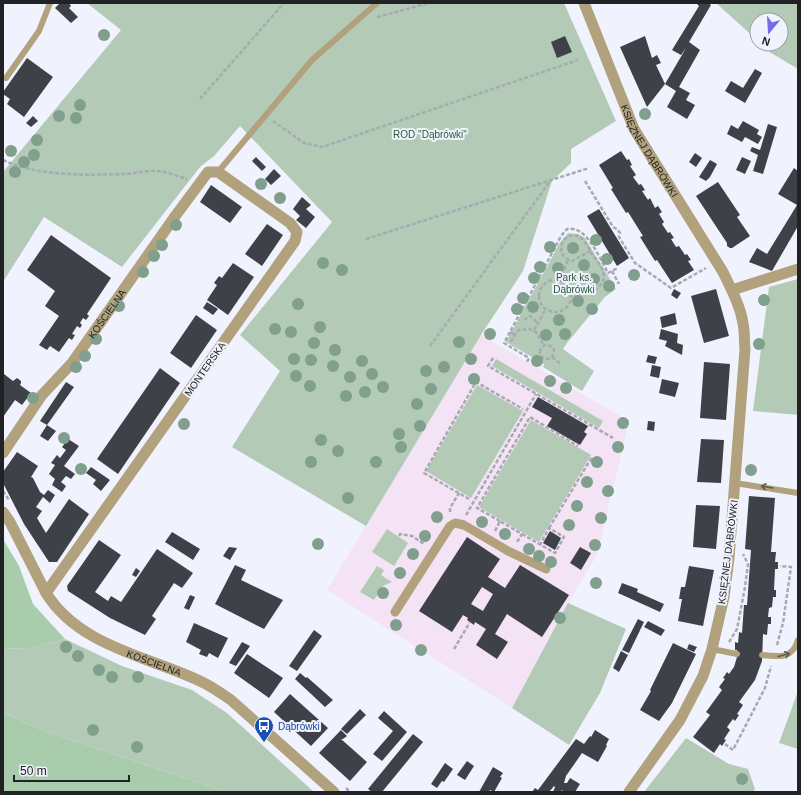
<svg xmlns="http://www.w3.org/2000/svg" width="801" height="795" viewBox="0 0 801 795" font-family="Helvetica,sans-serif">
	<rect width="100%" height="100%" fill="#f0f3fd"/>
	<path fill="#f4e3f5" d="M481,335l148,86 -32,134 -29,48 -56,105 -185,-118z"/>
	<path fill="#b3cbb6" d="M87,3h477l52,118 -45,28v14l-19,18 -29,90 -42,64 -115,191 -134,-79 48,-76 -40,-36 92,-113 -92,-96 -26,30 -14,11 -78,100 -78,-50 -41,65v-110l118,-142z
		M716,3h82v66l-27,-16 -10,-9h20v-24h-24v20z
		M568,233l10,1 7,4 31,51 -11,8 -38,46 -4,6 31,22 -12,20 -39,-24 1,-3 -38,-22 53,-98z
		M798,279v136l-45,-4 16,-124z
		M496,359l107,62 -4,7 -107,-62z
		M477,385l46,26 -52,87 -45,-27z
		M531,420l60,35 -52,87 -60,-35z
		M387,529l21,14 -14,23 -22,-14z
		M377,566l7,4 -3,5 11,7 -9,4 -9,14 -14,-8z
		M568,603l58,26 -26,64 -31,52 -57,-37z
		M65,639l57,27 70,24 35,23 87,79h-88l-192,-65 -31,-15v-64l23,1z
		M798,691v58l-19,-6z
		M686,738l43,26 19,5 7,20 -2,3h-109z"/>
	<path fill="#a8ccac" d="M3,539l16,27 14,38 32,35 -39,10 -23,-1z
		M3,712l31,15 192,65h-223z"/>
	<path fill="#3f4149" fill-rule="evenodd" d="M60,3h9l2,3 -2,2 9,9 -7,6 -16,-15z
		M697,3h11l3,2 -22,37 11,8 -21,37 11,6 -4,7 9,5 -8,14 -20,-12 9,-16 -11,-7 -18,23 -27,-60 25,-11 7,22 5,-3 4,8 -5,2 9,19 21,-36 -5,7 -9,-5 27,-44 -2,-2z
		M565,36l7,16 -15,6 -6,-16z
		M27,58l26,19 -29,40 -17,-13 3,-5 -7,-5v-2z
		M755,69l7,4 -17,30 -20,-12 6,-10 12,7z
		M33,116l5,5 -7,6 -5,-4z
		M743,121l16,9 -2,4 5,3 -4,7 -13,-7 -3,5 -15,-8 4,-9 7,4z
		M768,124l9,3 -14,47 -10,-3 5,-16 -8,-4 2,-4 8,3z
		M621,151l6,9 2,-1 3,6 -2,1 6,9 -3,2 6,8 2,-1 4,6 -3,1 6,9 2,-2 5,10 3,-2 4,6 -3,2 5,8 -2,2 6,9 2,-1 4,6 -3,1 5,8 3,-1 6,9 2,-1 4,6 -3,1 6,9 -22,13 -15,-23 -2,1 -15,-24 3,-1 -15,-24 -2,1 -15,-24 2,-1 -14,-23z
		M695,153l7,5 -6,9 -7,-5z
		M256,157l10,10 -4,4 -10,-10z
		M742,157l9,4 -6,13 -9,-4z
		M710,160l7,4 -7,13 -4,4 -7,-4z
		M794,168l4,3v55l-26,45 -23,-9 8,-14 10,6 30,-49 -19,-11z
		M274,169l7,7 -10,9 -6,-6z
		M718,182l22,33 -3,2 13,19 -18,12h-2l-3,-2v-3l-31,-47z
		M211,185l31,22 -12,16 -30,-21z
		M302,197l9,8 -5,4 9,8 -9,11 -10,-8 4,-4 -7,-7z
		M599,209l30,49 -12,8 -30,-50z
		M267,224l16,11 -21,31 -17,-12z
		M51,235l60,43 -24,36 2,2 -3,4 -3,-2 -3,5 2,2 -2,3 -3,-2 -5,8 3,1 -3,5 -3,-2 -10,14 -9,-6 -3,4 -8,-5 20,-29 -14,-10 10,-15 -28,-21z
		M233,263l21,14 -26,38 -21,-15 10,-15 -3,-2 5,-7 3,2z
		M674,289l7,4 -4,6 -6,-4z
		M716,289l13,47 -25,7 -13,-47z
		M207,302l11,7 -5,6 -10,-7z
		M675,313l2,11 -15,4 -2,-11z
		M196,315l21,15 -26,38 -21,-15z
		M661,329l17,5 -1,9 6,2 -1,10 -17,-9 2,-5 -8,-2z
		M648,355l9,2 -2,7 -9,-2z
		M704,362l26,2 -4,56 -26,-2z
		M652,365l9,2 -2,11 -9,-2z
		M160,368l20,15 -62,91 -21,-15z
		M4,374l9,7 4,-3 4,3v2l-1,2 11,8 -9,12 -7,-5 -12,17z
		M662,379l17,4 -4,14 -16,-4z
		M66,382l8,5 -27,38 9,6 -8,10 -8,-5 7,-11 -7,-4z
		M538,397l50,29 -4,6 3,2 -7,11 -33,-19 5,-8 -20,-11z
		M648,421l7,1 -1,9 -7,-1z
		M68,439l11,7 -15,20 11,8 -4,5 -5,-3 -5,6 5,4 -4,6 -10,-7 3,-6 -6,-5 6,-9 -4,-2 6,-8 3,3 6,-8 -4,-3z
		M701,439l23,1 -3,43 -24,-1z
		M17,452l21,14 -7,11 2,1 7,14 4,3 4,-5 7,5 -5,8 -7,-6 -7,10 6,4 -5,7 9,15 23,-34 20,15 -32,48h-8l-25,-38 -21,-41v-11z
		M91,467l19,13 -9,11 -8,-7 3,-4 -10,-7z
		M749,496l26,2 -4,54h5l-1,10h3v7h-3l-1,21h2v7h-3l-1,10 -3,1 -1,9h3v7h-3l-1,11 -4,-1 -1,27 -7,19 -16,22 4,3 -6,9 2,1 -4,6 -2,-2 -6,8 3,3 -6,9 2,1 -4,6 -2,-2 -6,9 -21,-16 17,-22 -4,-3 16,-22 -3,-3 6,-8 -2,-1 4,-6 2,2 5,-7 3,-10v-7h-2v-8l3,1 1,-11 3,1 2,-28h3l4,-55 -6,-1z
		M696,505l24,1 -4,43 -23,-2z
		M550,531l11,7 -6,12 -12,-7z
		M172,532l28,17 -7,11 -28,-18z
		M467,537l33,22 -12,18 17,11 15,-23 49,30 -27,42 -35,-23 -12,20 13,8 -11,17 -21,-14 10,-16 -11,-7 -1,3 -4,-3 -3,-2 1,-2 -5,-3 -11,17 -33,-21zM482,587l11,7 -10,17 -12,-7z
		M99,540l22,15 -26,37 13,9 3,-5 10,6 36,-53 36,24 -11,15 -8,-5 -22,33 4,3 -11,16 -35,-17 -42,-27 -1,-5z
		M229,547l8,1 -7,12 -7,-4z
		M580,547l11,6 -10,17 -11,-7z
		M235,565l11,5 -5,10 42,20 -19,29 -49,-25z
		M689,566l25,4 -11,56 -25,-5 4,-22h-3l2,-12h4z
		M136,568l4,3 -4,6 -4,-2z
		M622,583l16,6 -1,3 27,12 -4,8 -42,-19z
		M190,595l5,2 -6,13 -5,-2z
		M638,619l6,3 -15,31 -7,-3z
		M648,621l17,9 -4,6 -17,-9z
		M194,623l34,15 -10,20 -9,-5 -2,4 -8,-3 2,-4 -15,-8z
		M314,630l8,6 -25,35 -8,-5z
		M242,642l8,4 -14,20 -7,-3z
		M673,643l23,11 -24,49 -13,18 -19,-11 11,-19 -1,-1z
		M689,644l8,3 -3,5 -7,-3z
		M621,651l7,4 -9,17 -6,-4z
		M247,654l36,24 -14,20 -35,-25z
		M300,673l6,5 1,-1 26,23 -8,7 -30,-28z
		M290,694l38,34 -17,18 -37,-34z
		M360,709l6,6 -19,19 -6,-5z
		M384,711l23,21 -25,29 -9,-7 20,-23 -15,-13z
		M341,730l6,6 -4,3h-2l26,23 -17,19 -31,-28z
		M595,730l14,9 -3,6 1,1 -9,16 -16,-9 -16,23 -2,7h3l3,-5 10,6 -5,8h-11l-2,-2 -1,2h-8l2,-5 -1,-1 -5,6h-17l3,-4 3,2 38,-51 8,5 6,-8 1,1z
		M413,734l10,8 -41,50h-10l-4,-3z
		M467,761l7,5 -9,14 -8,-5z
		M445,763l8,6 -9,13 -2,-1 -5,7 -6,-4z
		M493,767l10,6 -3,4 2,1 -8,14 -4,-2 -1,2h-10z"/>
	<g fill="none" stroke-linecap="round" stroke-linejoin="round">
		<path stroke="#a7aab1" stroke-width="2.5" stroke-dasharray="4 2" stroke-linecap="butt" d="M377,17l52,-14
			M200,99l84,-96
			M273,121l31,22 18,4 256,-87
			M3,160c36,17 85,15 124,14 10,-1 21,-4 31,-3 9,1 20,5 29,8
			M585,181l28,46 4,2 3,4 -1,4 16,26 36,25 35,-20
			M366,239l223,-71
			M612,271l7,13
			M539 296a16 16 0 1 1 32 0a16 16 0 1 1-32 0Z
			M560,281l8,-21
			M571,293c12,1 23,2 30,-9 3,-4 4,-8 2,-12 -1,-6 -6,-11 -10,-16 -3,-6 -7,-14 -12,-18 -16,-11 -31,16 -9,23l18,-10
			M524,320l6,-4 8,7
			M534,330l12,-21
			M510,332l-6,11 25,15 -2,4
			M514,334l-4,-2 51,-96 6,-7c20,-4 33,30 41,44l10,-5
			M511,342l5,-9 3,-3 10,-1 7,3 8,14
			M540 352a7 7 0 1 1 14 0a7 7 0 1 1-14 0Z
			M430,346l121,-166
			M552,357l9,7
			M493,358l-5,8 125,72
			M3,491l6,9
			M469,499l-45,-26 52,-91 47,27
			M450,512v-4l9,-15
			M466,515l70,-121
			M500,521l-23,-13 53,-91 48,29
			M549,528l43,-71
			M495,531l5,-10 22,13 -5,8
			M522,534l33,19 9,-16 -15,-9 -9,17
			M399,536l1,-2 12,2 12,8
			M729,642l8,-13 8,-42 3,-23 -5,-10
			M777,645l6,-22 8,-56 -11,-1
			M454,649l16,-27
			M725,744l8,6 32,-62 6,-22
			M346,788l4,4"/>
		<path stroke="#b1a17d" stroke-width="6" d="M6,78l33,-47 11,-28
			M218,172l94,-112 65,-57
			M735,483l63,10
			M712,649l25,5
			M762,655c16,2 31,4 36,-15"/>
		<path stroke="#b1a17d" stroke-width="9" d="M395,612l55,-86 5,-3 9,2 44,26 38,18"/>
		<g stroke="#b1a17d" stroke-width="11">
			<path id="s1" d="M584,3l50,126 89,143c8,17 17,33 20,51 2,9 1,18 2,26l-16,209 -5,39 -12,52 -9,27 -23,44 -51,72"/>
			<path d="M732,290l66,-21"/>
			<path id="s2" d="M3,453l39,-58 30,-32 104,-148 32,-43h10l72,51 7,9 -2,9 -249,352"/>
		</g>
		<path stroke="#b1a17d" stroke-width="11" id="s3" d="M3,512l7,10 36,71c33,53 101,63 154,88 11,5 21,12 31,19l103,92"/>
	</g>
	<g fill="#819f8d">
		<circle cx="104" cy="35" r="6"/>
		<circle cx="80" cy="105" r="6"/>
		<circle cx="645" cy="114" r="6"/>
		<circle cx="59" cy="116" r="6"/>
		<circle cx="76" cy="118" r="6"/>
		<circle cx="37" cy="140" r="6"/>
		<circle cx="11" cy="151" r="6"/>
		<circle cx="34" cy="155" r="6"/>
		<circle cx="24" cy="162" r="6"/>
		<circle cx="15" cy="172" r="6"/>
		<circle cx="261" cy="184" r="6"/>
		<circle cx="280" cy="198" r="6"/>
		<circle cx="176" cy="225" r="6"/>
		<circle cx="596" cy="240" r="6"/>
		<circle cx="162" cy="245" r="6"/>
		<circle cx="550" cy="247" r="6"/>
		<circle cx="573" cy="248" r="6"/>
		<circle cx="154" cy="256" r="6"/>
		<circle cx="607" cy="259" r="6"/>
		<circle cx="323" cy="263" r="6"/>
		<circle cx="584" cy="265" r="6"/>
		<circle cx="540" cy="267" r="6"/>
		<circle cx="558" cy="268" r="6"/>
		<circle cx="342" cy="270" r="6"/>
		<circle cx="143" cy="272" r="6"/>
		<circle cx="634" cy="275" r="6"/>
		<circle cx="534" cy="278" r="6"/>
		<circle cx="594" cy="279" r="6"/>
		<circle cx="609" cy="286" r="6"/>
		<circle cx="523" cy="298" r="6"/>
		<circle cx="764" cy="300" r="6"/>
		<circle cx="578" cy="301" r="6"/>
		<circle cx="298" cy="304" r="6"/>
		<circle cx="119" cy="306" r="6"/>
		<circle cx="533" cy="307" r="6"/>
		<circle cx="517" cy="309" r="6"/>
		<circle cx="592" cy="309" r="6"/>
		<circle cx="559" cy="320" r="6"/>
		<circle cx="320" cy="327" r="6"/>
		<circle cx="275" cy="329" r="6"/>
		<circle cx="291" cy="332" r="6"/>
		<circle cx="490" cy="334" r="6"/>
		<circle cx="565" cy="334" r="6"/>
		<circle cx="546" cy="335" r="6"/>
		<circle cx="96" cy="339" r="6"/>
		<circle cx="459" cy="342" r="6"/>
		<circle cx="314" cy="343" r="6"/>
		<circle cx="759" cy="344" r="6"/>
		<circle cx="335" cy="350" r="6"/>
		<circle cx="85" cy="356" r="6"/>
		<circle cx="294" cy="359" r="6"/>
		<circle cx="471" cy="359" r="6"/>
		<circle cx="311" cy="360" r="6"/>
		<circle cx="362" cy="361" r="6"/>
		<circle cx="537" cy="361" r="6"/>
		<circle cx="333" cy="366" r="6"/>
		<circle cx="76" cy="367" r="6"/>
		<circle cx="444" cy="367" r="6"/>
		<circle cx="426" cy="371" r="6"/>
		<circle cx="372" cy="374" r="6"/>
		<circle cx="296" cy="376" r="6"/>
		<circle cx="350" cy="377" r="6"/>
		<circle cx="474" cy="379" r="6"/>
		<circle cx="550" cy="381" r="6"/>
		<circle cx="310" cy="386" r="6"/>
		<circle cx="383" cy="387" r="6"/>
		<circle cx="566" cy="388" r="6"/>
		<circle cx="431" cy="389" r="6"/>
		<circle cx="365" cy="392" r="6"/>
		<circle cx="346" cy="396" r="6"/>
		<circle cx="33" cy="398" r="6"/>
		<circle cx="417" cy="404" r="6"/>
		<circle cx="623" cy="423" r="6"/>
		<circle cx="184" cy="424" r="6"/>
		<circle cx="420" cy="426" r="6"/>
		<circle cx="399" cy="434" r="6"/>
		<circle cx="64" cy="438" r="6"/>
		<circle cx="321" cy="440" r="6"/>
		<circle cx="401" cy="447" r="6"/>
		<circle cx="618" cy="447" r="6"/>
		<circle cx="338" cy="451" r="6"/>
		<circle cx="311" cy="462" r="6"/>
		<circle cx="376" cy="462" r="6"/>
		<circle cx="597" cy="462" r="6"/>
		<circle cx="81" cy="469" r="6"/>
		<circle cx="751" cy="470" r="6"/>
		<circle cx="587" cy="482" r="6"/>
		<circle cx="608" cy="491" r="6"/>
		<circle cx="348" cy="498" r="6"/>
		<circle cx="577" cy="506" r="6"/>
		<circle cx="437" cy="517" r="6"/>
		<circle cx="601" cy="518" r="6"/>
		<circle cx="482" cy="522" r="6"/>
		<circle cx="569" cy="525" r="6"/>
		<circle cx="505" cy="534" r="6"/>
		<circle cx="425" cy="536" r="6"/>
		<circle cx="318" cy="544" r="6"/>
		<circle cx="595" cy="545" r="6"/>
		<circle cx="529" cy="549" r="6"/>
		<circle cx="413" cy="554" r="6"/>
		<circle cx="539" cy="556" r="6"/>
		<circle cx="551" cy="562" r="6"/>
		<circle cx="400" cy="573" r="6"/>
		<circle cx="596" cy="583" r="6"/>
		<circle cx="383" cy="593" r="6"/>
		<circle cx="560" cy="618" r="6"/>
		<circle cx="396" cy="625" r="6"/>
		<circle cx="66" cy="647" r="6"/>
		<circle cx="421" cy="650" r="6"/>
		<circle cx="78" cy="656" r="6"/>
		<circle cx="99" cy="670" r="6"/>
		<circle cx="112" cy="677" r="6"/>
		<circle cx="138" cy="677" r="6"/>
		<circle cx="93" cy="730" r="6"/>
		<circle cx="137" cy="747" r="6"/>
		<circle cx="742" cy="779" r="6"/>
	</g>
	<defs><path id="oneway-shaft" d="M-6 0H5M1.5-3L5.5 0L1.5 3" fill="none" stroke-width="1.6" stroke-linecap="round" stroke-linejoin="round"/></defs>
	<g stroke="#615b4d">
		<use href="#oneway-shaft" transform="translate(767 487) rotate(-171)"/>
		<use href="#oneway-shaft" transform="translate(784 655) rotate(-14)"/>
	</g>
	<defs>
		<g id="bus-pin" transform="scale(1)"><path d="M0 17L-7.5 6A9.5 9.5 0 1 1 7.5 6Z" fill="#1a4fb4" stroke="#f0f3fd"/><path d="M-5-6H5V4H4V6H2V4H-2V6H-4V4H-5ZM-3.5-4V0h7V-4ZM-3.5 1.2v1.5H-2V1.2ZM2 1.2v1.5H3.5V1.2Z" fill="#fff"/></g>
	</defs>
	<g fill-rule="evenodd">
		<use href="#bus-pin" x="264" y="726"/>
	</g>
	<g text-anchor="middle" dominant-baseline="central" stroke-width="4" stroke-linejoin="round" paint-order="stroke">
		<g font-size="10" fill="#265a31" stroke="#f0f3fd">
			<text x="430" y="134">ROD "Dąbrówki"</text>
			<text x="574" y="277">Park ks.<tspan x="574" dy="12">Dąbrówki</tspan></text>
		</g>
		<g font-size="10" fill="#202225" stroke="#f0f3fd">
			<text stroke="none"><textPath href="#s1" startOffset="162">KSIĘŻNEJ DĄBRÓWKI</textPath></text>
			<text stroke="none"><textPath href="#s2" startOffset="174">KOŚCIELNA</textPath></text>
			<text transform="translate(205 369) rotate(-55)">MONTERSKA</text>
			<text transform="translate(728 552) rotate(-83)">KSIĘŻNEJ DĄBRÓWKI</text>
			<text stroke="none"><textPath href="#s3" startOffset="223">KOŚCIELNA</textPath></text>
		</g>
		<g font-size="10" fill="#164399" stroke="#f0f3fd" text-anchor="start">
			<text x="278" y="726">Dąbrówki</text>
		</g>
	</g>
	<rect width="801" height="795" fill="none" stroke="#202225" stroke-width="8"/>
	<g transform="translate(769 32) rotate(198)"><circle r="19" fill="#f0f3fd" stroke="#9d9fa7"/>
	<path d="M0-3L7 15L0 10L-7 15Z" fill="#736ae5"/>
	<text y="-6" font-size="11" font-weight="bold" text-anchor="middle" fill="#202225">N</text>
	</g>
	<path d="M14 775v6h115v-6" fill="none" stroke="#202225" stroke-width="2"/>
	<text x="20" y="775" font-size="12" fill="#202225" stroke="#f0f3fd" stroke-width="3" paint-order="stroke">50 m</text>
</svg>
